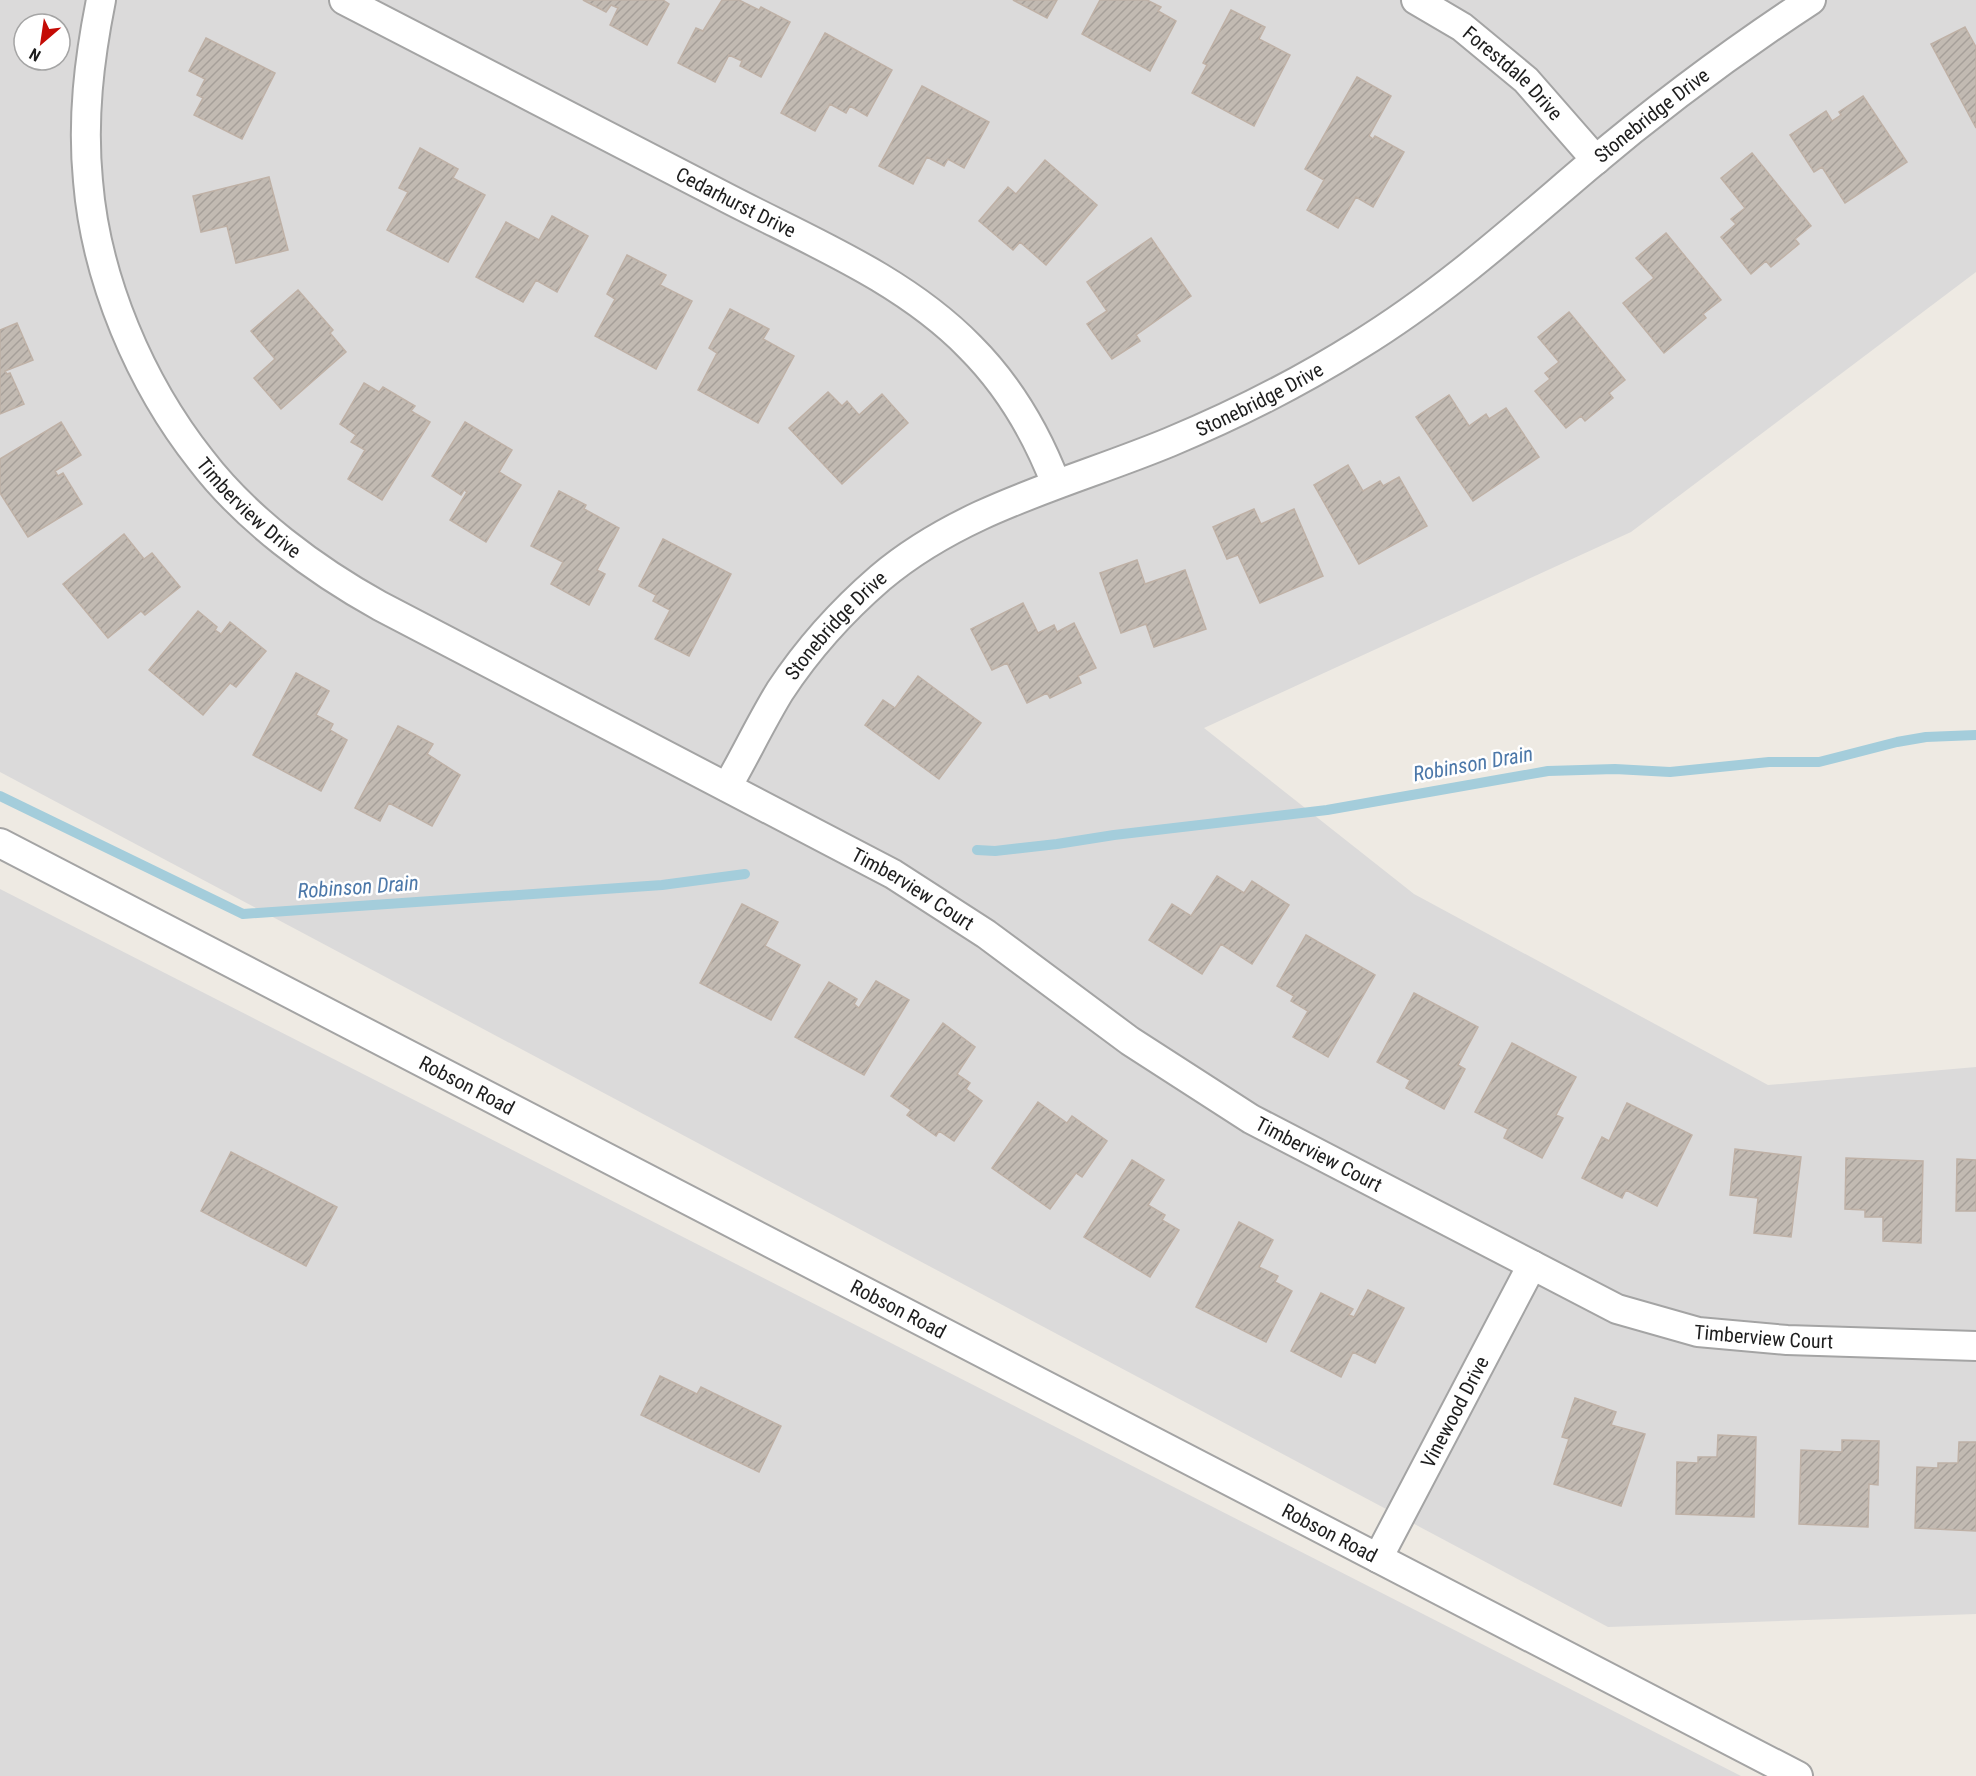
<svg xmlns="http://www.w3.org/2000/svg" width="1976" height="1776" viewBox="0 0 1976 1776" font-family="'Roboto Condensed',sans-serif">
	<defs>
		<pattern id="building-hatch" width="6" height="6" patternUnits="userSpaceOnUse" patternTransform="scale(1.5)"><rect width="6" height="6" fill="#c2bab2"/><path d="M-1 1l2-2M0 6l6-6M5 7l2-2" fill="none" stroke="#a69f99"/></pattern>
	</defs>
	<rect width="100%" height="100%" fill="#eeeae3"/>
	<path fill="#dbdada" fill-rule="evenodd" d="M0,0h1976v272l-345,260 -427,196 210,166 354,191 208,-18v547l-368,13 -1608,-855zM24,24h36v36h-36z
		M0,889l1741,887h-1741z"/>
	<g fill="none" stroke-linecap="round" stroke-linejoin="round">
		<path stroke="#a4cddb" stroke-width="10" d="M0,796l243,118 419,-29 83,-11
			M977,850l18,1 62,-7 57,-9 213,-25 221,-39 67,-2 55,3 99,-10h50l78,-20 29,-5 50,-2"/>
	</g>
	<path fill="url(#building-hatch)" stroke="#bfb1a6" stroke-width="1.5" d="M583,0h80l6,4 -22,41 -37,-20 8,-17 -7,-3 -5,7z
		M722,0h17l20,10 2,-3 29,15 -29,55 -21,-11 2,-5 -13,-6 -14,27 -37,-19 18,-35 7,3z
		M1013,0h44l-10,18z
		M1100,0h47l14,7 -3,4 18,10 -26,50 -68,-37z
		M1231,10l34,17 -6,12 31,16 -36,71 -62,-33 15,-28 -4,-2z
		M1965,27l11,20v81l-45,-84z
		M825,33l67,37 -25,46 -17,-10 -4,7 -16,-9 -15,27 -34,-18z
		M206,38l69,35 -33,66 -48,-24 9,-17 -6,-3 8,-16 -16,-8z
		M1357,77l34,19 -22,40 4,3 2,-3 29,16 -31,55 -17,-10 -18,31 -31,-18 17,-30 -19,-11z
		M922,86l67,36 -25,46 -16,-9 -4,7 -17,-9 -14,27 -34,-18z
		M1863,96l44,66 -62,41 -23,-36 -8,5 -24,-37 36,-24 6,10 9,-6 -2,-3z
		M420,148l38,21 -5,9 32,17 -37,67 -61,-32 21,-38 -9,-4z
		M1752,153l59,73 -16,13 4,5 -28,23 -5,-6 -15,13 -30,-37 15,-13 -5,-5 14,-11 -24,-30z
		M1045,160l52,45 -51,60 -26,-23 -7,8 -34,-29 29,-34 8,7z
		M269,177l19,73 -52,13 -9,-37 -26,6 -8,-36z
		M552,216l36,20 -31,56 -21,-12 -13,22 -47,-25 30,-55 33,18z
		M1666,233l55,67 -18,14 3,4 -42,35 -41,-50 31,-25 -18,-20z
		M1151,238l40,58 -55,39 4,6 -28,18 -25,-35 20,-13 -20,-29z
		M627,255l39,20 -6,10 32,16 -36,68 -61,-33 20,-37 -8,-5z
		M298,290l35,40 -3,3 16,19 -65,57 -27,-31 21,-19 -24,-28z
		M730,309l39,20 -6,10 31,17 -36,67 -60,-33 19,-37 -8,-5z
		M1569,312l56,68 -16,13 4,5 -28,23 -4,-5 -15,12 -31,-37 15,-12 -5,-6 14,-11 -21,-25z
		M17,323l16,37 -28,11 2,3 3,-1 14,31 -24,10v-84z
		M364,383l15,9 4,-5 32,19 -4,5 19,11 -48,78 -34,-21 17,-29 -14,-8 5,-7 -16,-11z
		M828,392l14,14 5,-5 12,14 23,-21 26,29 -66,61 -53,-56z
		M1449,395l20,31 17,-12 3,5 17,-11 33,49 -66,44 -57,-84z
		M61,422l20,33 -26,16 3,5 5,-3 19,31 -54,33 -28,-44v-34z
		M465,422l47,28 -13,22 22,13 -35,57 -36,-22 17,-28 -3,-2 -3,5 -29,-19z
		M1348,465l15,26 17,-10 3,5 16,-9 28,49 -68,38 -45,-79z
		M559,491l27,14 -2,4 35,19 -22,42 8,4 -16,31 -38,-21 12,-22 -32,-16z
		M1254,509l7,15 33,-15 29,67 -63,27 -22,-48 -11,4 -14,-32z
		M124,534l20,25 8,-6 28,34 -35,28 -4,-4 -33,27 -45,-54z
		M663,539l68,35 -42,82 -34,-17 15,-29 -17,-9 3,-6 -17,-9z
		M1137,560l8,24 40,-14 21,59 -52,18 -8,-23 -25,9 -21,-60z
		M1023,603l15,30 16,-8 3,7 17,-9 22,45 -18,8 3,7 -31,15 -3,-5 -20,10 -20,-40 -15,7 -21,-41z
		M198,611l19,16 -2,3 6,4 9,-12 36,29 -30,36 -6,-4 -27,32 -54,-45z
		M296,673l33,18 -13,24 17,9 -3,6 17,10 -26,51 -68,-36z
		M918,676l63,47 -42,56 -74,-54 18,-25 12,8z
		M398,726l35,18 -6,10 33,21 -28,51 -43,-23 -9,18 -25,-13z
		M1217,876l27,17 8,-12 37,24 -37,59 -31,-20 -19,30 -53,-34 23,-36 19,12z
		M742,904l36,18 -13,24 35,19 -29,55 -71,-37z
		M1306,935l69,40 -47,82 -35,-20 15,-26 -17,-10 3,-5 -17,-10z
		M876,981l33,19 -45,75 -69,-38 34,-55 28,17 -3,5 5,4z
		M1414,993l64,34 -20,38 7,4 -21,40 -38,-21 4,-8 -33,-18z
		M943,1023l32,24 -18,27 13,9 -4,6 16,12 -28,40 -15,-10 -3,5 -29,-21 4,-5 -20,-14z
		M1512,1043l64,34 -20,38 7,3 -21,40 -38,-20 4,-9 -33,-17z
		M1038,1102l29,21 5,-7 35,25 -25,36 -6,-4 -26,36 -58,-41z
		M1627,1103l65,32 -35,71 -31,-16 -4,8 -40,-20 20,-41 7,4z
		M1735,1149l66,8 -10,80 -37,-4 4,-35 -28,-3z
		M231,1152l106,55 -31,59 -105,-55z
		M1846,1158l77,3 -2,82 -38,-2v-24h-18v-7l-20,-1z
		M1957,1159l19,1v51h-20z
		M1132,1160l32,20 -16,25 17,10 -3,5 17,10 -29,47 -66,-40z
		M1239,1222l34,18 -14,27 19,9 -3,6 17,9 -26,51 -70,-35z
		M1368,1290l36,18 -29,55 -22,-11 -12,25 -50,-26 30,-58 32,16 -4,6 5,2z
		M660,1376l37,18 4,-7 80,39 -22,46 -118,-57z
		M1575,1398l41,14 -5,13 34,9 -24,72 -67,-22 15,-45 -7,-2z
		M1718,1435l38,2 -2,80 -78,-3 1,-52 21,1v-6h19z
		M1842,1440l37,1 -1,44 -9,-1 -1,43 -69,-3 2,-74 41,2z
		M1959,1442h17v89l-61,-3 2,-61 21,1v-5h20z"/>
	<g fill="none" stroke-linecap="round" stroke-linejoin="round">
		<g stroke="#a4a4a4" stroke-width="32">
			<g id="minor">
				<path id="s1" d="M101,0c-12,60 -19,119 -13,181 8,98 52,202 113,279 45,59 114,110 179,146l513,268 93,60 144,107 121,78 366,190 81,23 89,8 189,6"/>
				<path id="s2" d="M344,0c126,65 253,131 379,196 84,44 180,82 247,151 40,40 66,85 86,137"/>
				<path id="s3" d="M1416,0l46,27 64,53 70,80"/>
				<path id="s4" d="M727,787c18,-31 34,-65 53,-96 27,-41 63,-81 100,-113 84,-71 191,-95 290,-136 65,-27 130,-60 189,-97 83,-51 153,-114 227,-177 71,-60 147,-117 225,-168"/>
				<path id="s5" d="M0,843l1798,933"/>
				<path id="s6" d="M1378,1558l154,-293"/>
			</g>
		</g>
		<use href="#minor" stroke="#fff" stroke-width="28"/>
	</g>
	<g text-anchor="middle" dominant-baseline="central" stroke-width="5" stroke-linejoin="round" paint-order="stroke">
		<g font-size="20" fill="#1d1d1d" stroke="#fff">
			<text stroke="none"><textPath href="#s3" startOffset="122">Forestdale Drive</textPath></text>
			<text stroke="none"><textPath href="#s4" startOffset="1168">Stonebridge Drive</textPath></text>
			<text stroke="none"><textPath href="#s2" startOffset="441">Cedarhurst Drive</textPath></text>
			<text stroke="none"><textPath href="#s4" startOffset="682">Stonebridge Drive</textPath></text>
			<text stroke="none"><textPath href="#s1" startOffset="555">Timberview Drive</textPath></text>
			<text stroke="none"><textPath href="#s4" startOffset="196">Stonebridge Drive</textPath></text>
			<text stroke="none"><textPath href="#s1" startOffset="1323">Timberview Court</textPath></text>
			<text stroke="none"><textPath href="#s5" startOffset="526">Robson Road</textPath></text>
			<text stroke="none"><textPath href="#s1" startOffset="1809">Timberview Court</textPath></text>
			<text stroke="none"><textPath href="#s5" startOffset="1012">Robson Road</textPath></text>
			<text stroke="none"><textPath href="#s1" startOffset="2295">Timberview Court</textPath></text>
			<text stroke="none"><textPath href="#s6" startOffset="165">Vinewood Drive</textPath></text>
			<text stroke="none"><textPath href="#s5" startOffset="1498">Robson Road</textPath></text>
		</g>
		<g font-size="21" font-style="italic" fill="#4c78a9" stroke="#fff">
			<text transform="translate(1473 764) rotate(-10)">Robinson Drain</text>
			<text transform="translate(358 887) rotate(-4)">Robinson Drain</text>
		</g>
	</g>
	<g transform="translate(42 42) rotate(209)"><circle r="28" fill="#ffffff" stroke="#a5a5a5" stroke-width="1.5"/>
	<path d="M0-4.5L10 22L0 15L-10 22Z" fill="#c40b05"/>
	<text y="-9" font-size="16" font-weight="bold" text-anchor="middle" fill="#1d1d1d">N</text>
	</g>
</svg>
